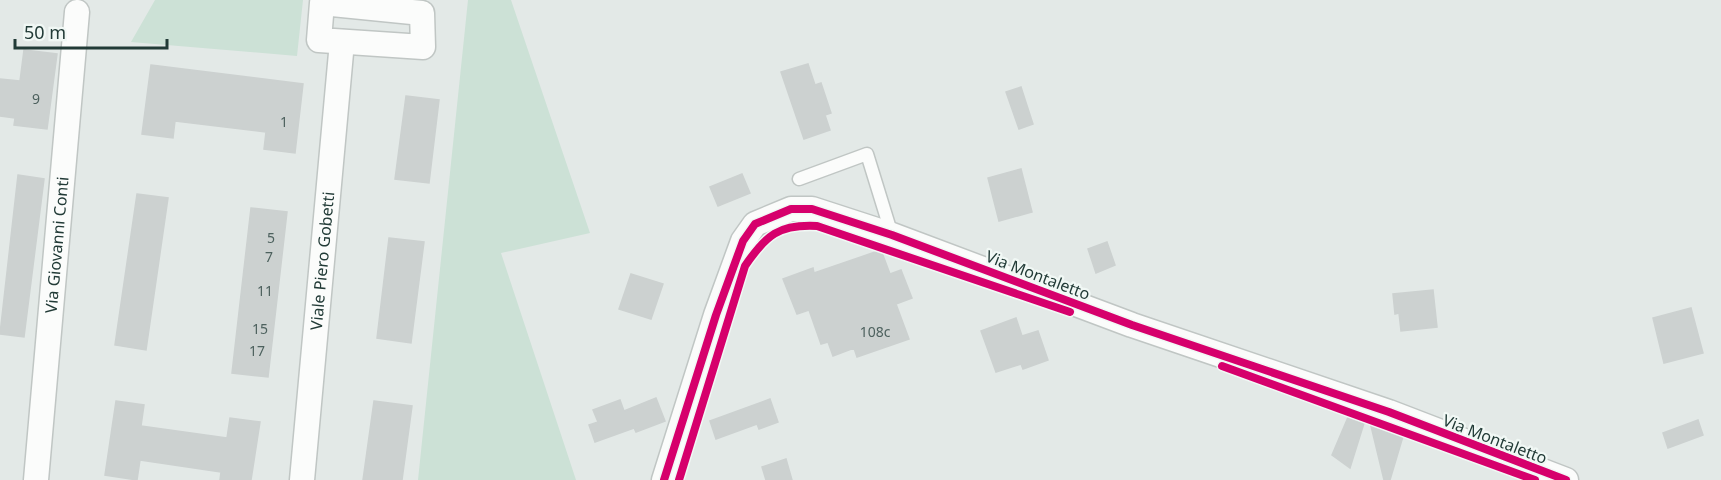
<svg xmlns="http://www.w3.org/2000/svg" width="1721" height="480" viewBox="0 0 1721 480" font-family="'Noto Sans',sans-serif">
	<rect width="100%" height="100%" fill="#e3e9e7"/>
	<path fill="#cce1d6" d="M155,0h148l-6,56 -166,-14z
		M468,0h43l79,233 -89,20 75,227h-158z"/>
	<path fill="#ccd1d0" stroke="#ccd1d0" stroke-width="1.5" d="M24,50l33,4 -10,75 -33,-4 1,-7 -15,-2v-37l20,2z
		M808,64l7,21 6,-2 10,30 -6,2 5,15 -26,9 -23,-67z
		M151,65l152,19 -8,69 -31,-4 2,-17 -91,-11 -2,17 -31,-4z
		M1021,87l12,37 -14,5 -13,-37z
		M406,96l33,4 -10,83 -34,-4z
		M1021,169l11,43 -33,9 -11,-43z
		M742,174l8,19 -32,13 -8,-19z
		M18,175l26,4 -20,158 -24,-3z
		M137,194l31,4 -22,152 -31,-5z
		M251,208l36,4 -19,165 -36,-4z
		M389,238l35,4 -13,101 -34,-5z
		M1107,242l8,23 -19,8 -8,-24z
		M881,250l9,24 11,-4 11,28 -16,6 13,35 -52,18 -3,-9 -21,8 -5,-14 -7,2 -12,-34 -12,4 -14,-35 30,-11 1,5z
		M631,274l32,10 -12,35 -32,-10z
		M1433,290l4,37 -36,4 -2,-18 -4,1 -2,-20z
		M1691,308l12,45 -39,10 -11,-45z
		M1016,318l6,18 16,-5 10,29 -25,9 -2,-5 -25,8 -15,-41z
		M656,398l9,23 -29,11 -2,-4 -39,14 -6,-17 9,-3 -5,-12 27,-10 4,11z
		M770,399l8,23 -19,7 -2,-5 -41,15 -6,-18z
		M116,401l28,4 -3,21 86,12 3,-20 30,4 -9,58h-31l1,-8 -81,-12 -3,20 -32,-5z
		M374,401l38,5 -10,74h-39z
		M1349,415l16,5 -15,48 -18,-13z
		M1698,420l5,15 -35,13 -5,-15z
		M1370,422l34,11 -14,47h-6z
		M786,459l6,21h-26l-4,-13z"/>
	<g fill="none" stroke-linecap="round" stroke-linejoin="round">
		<g stroke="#c0c6c4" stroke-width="15">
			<path id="lane" d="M799,179l68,-25 25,81"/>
		</g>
		<g stroke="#c0c6c4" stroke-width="27">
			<g id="street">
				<path d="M322,3l100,10 1,34 -104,-7z"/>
				<path id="s1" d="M36,480l41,-468"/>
				<path id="s2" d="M302,480l40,-438"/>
				<path d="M664,480l52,-165 27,-74 12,-17 36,-15h21l80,26 240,90 257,87 177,68"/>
			</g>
		</g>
		<use href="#lane" stroke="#fbfcfb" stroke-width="12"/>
		<use href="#street" stroke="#fbfcfb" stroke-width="24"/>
		<g stroke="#f1f8f5" stroke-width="11">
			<path id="cycleway" d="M1222,366l313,114
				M664,480l52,-165 27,-74 12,-17 36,-15h21l80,26 240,90 257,87 177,68
				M679,480l66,-214c21,-31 34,-42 72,-40l253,86"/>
		</g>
		<use href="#cycleway" stroke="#d6006c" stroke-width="8"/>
	</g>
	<g text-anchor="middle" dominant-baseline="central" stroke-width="4.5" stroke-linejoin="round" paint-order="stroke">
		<g font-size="14" fill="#4d615e">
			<text x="36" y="98">9</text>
			<text x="284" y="121">1</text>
			<text x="271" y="237">5</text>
			<text x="269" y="256">7</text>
			<text x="265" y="290">11</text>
			<text x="260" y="328">15</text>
			<text x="875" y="331">108c</text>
			<text x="257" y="350">17</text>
		</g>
		<g font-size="16" fill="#223b37" stroke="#f1f8f5">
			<text stroke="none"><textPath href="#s1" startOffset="236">Via Giovanni Conti</textPath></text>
			<text stroke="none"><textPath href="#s2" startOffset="220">Viale Piero Gobetti</textPath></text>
			<text transform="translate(1038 275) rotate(21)">Via Montaletto</text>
			<text transform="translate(1495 439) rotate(21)">Via Montaletto</text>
		</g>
	</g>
	<path d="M15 39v9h152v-9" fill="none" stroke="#223b37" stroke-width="3"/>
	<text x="24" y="39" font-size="18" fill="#223b37" stroke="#f1f8f5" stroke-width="4.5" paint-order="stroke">50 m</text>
</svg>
